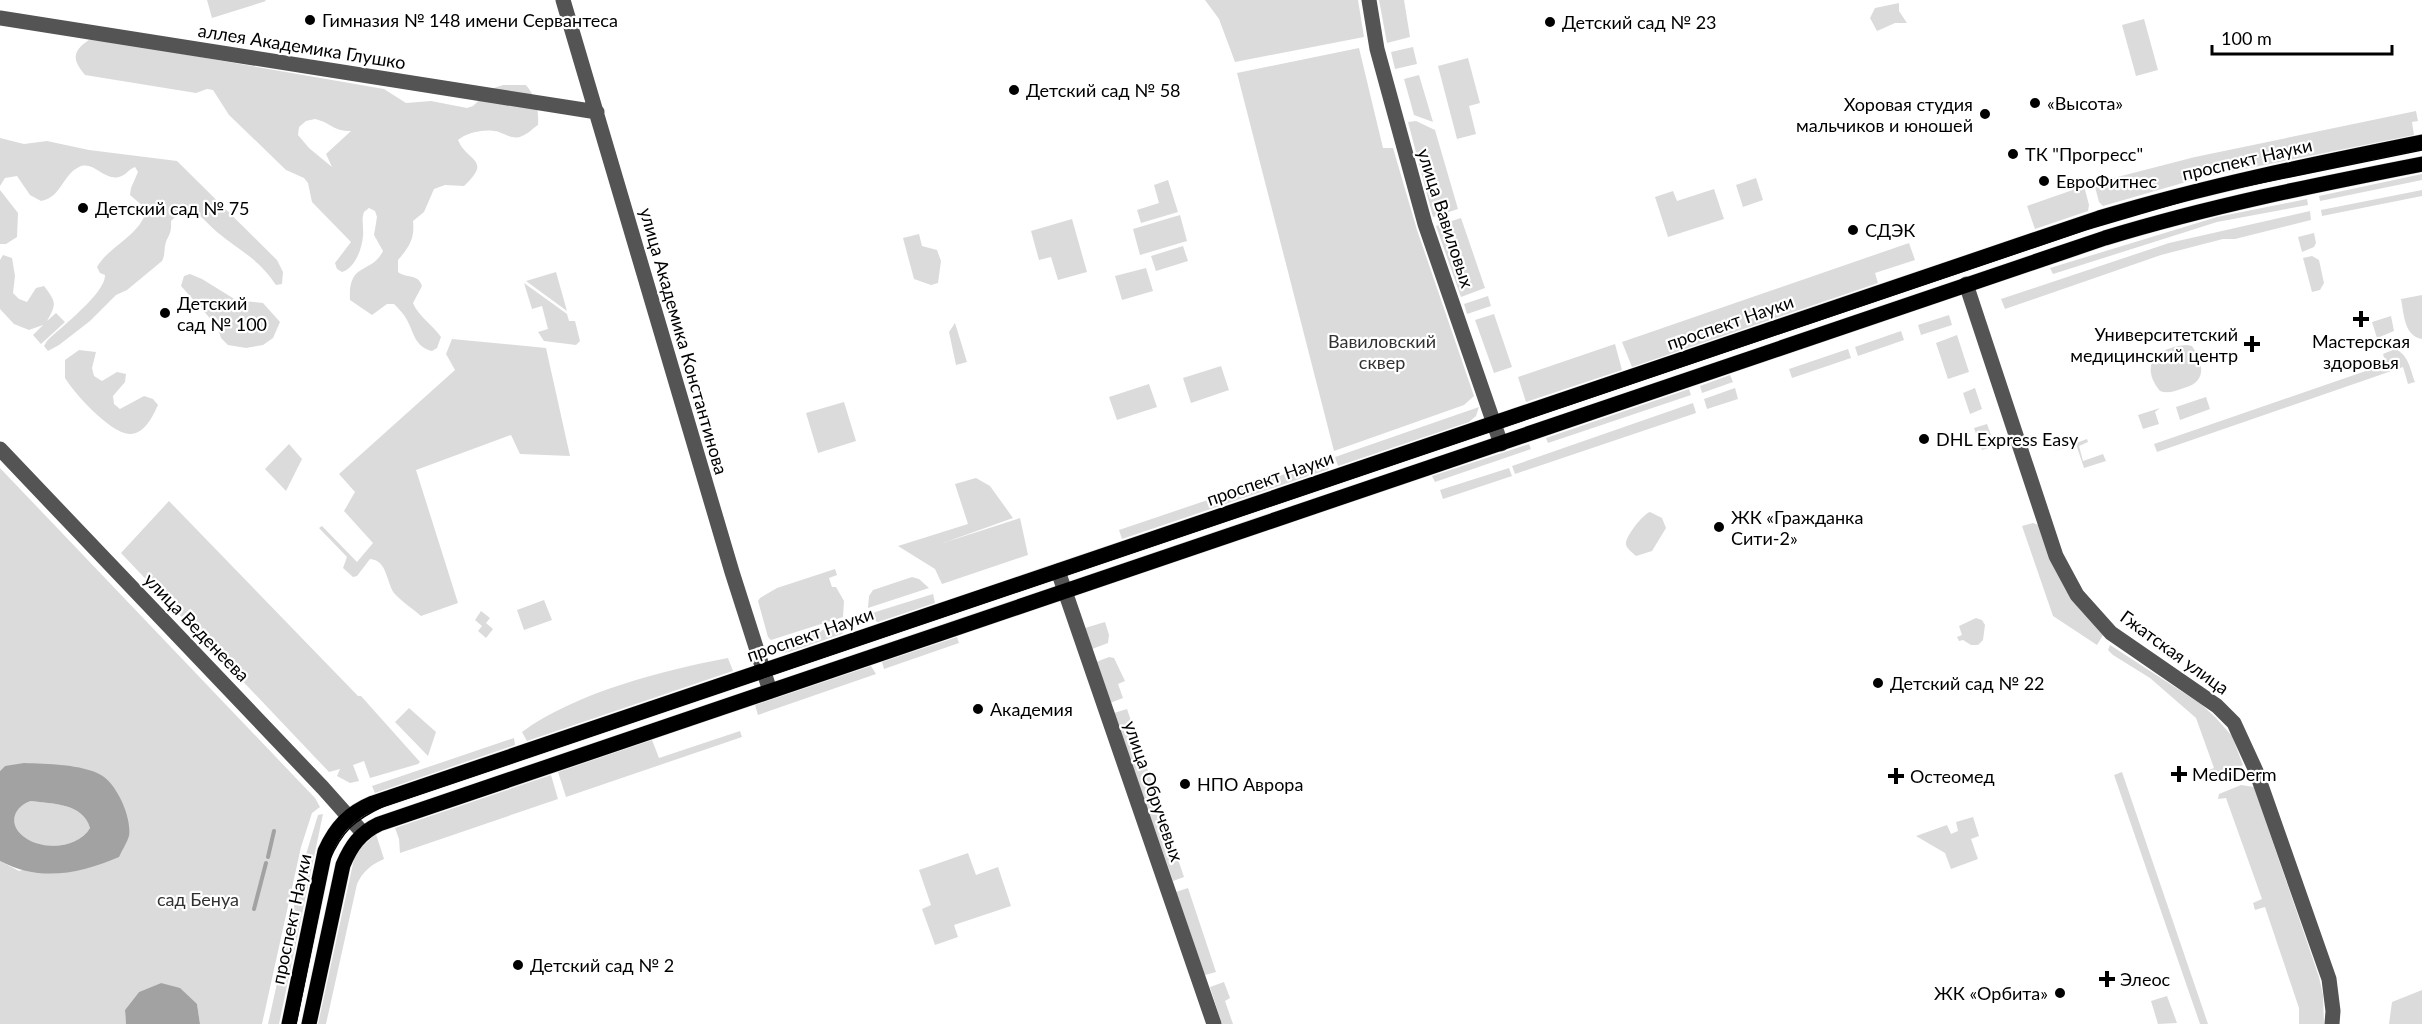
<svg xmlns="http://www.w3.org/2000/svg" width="2422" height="1024" viewBox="0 0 2422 1024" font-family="Lato,sans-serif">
	<rect width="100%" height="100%" fill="#fff"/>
	<path fill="#dbdbdb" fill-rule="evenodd" d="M207,0h58l1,1 -54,17z
		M1205,0h153l6,37 -129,25 -16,-43z
		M1379,0h25l6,37 -23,6z
		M1899,3v8l8,12h-12l-18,8 -7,-13 5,-10z
		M2144,19l14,51 -22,6 -14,-51z
		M89,40l19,1 276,48 22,14 25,-2 36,7 6,-2 18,-17 12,-4h23c10,12 13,24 12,40 -5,3 -10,9 -16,11 -8,4 -15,-1 -23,-4 -12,-4 -32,0 -41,8 9,22 35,19 6,46l-19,-1 -11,4 -10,23 -11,9c2,18 -4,26 -15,39v12c9,7 20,1 24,14l-9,17c5,13 20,22 28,34l-4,11 -5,3c-17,-4 -18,-18 -25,-31 -3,-6 -8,-11 -13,-16h-7l-15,11 -22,-15c-2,-39 21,-25 33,-49l-9,-16 3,-18 -2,-6 -6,-3 -5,4c-3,8 0,16 -1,24 -1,13 -8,32 -21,36l-5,-3 -2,-6 16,-21 -39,-40 -4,-19 -4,-5 -18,-8 -57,-55 -16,-25 -6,-1 -11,4 -111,-18c-13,-15 -13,-24 4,-35zM315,119c17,4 17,12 36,12l-25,23 6,13 -23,-19 -11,-13 1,-8 7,-6z
		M1413,47l4,17 -22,5 -4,-17z
		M1359,48l24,100h10l24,82 57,166 -10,9 -130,46 -97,-378z
		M1468,58l12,45 -11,3 7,28 -19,5 -19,-73z
		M1419,75l14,47 -19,-7 -10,-36z
		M2416,111l2,10 -6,1 2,13 -214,43 -97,28 -4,-4 -5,-19 101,-26z
		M1416,121l19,9 23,79 -25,8 -25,-95z
		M0,138l24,6 23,-3 42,9 88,11 100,99 6,12 -1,12 -6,1c-18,-27 -35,-33 -59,-53 -12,-10 -17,-20 -33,-24l-13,13c1,15 -4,14 -6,25 -1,7 0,9 -3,15l-35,29 -11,5 -26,26 -31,24 -11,6 -4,-5 3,-5c14,-14 59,-48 58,-66l-5,-2 -3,-6c12,-21 41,-30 49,-55l-2,-5 -14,-12 1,-7 7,-16 -3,-5c-6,2 -10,9 -16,10 -15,4 -26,-17 -40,-10 -17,8 -17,30 -38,34l-11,-6 -13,-19 -12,2 -5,8z
		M2422,174v6l-102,21 -1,-5z
		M1756,178l7,22 -20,7 -7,-22z
		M1168,180l10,32 -37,11 -4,-13 22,-7 -5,-18z
		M2084,186l5,19 -1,6 -53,18 -8,-23z
		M1714,189l10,30 -56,18 -13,-40 18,-6 4,10z
		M0,190l18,23 -1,24 -11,7h-6z
		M2422,190v6l-100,20 -1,-6z
		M2307,199l1,6 -91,17 -164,52 -3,-6 167,-51z
		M2310,211l1,9 -76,19h-12l-62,16 -156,54 -4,-10 168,-56z
		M1180,215l7,26 -47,14 -7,-26z
		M1461,218l24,70 -24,9 -25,-71z
		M1072,219l15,53 -29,8 -7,-23 -12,3 -8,-29z
		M2314,233l2,10 -2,4 -12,5 -4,-15z
		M919,234l3,12 15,4 4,11 -3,22 -7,2 -17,-6 -11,-41z
		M1909,243l6,17 -40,13 3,10 -246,84 -10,-25z
		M1183,246l5,15 -32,10 -5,-15z
		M3,255l9,3 3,18 -2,17 6,6 8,3 9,-14 8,-2c12,16 13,17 3,35l9,-8 9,9 -24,22 -8,-9 10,-10 -14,5 -15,-6 -14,-15v-49z
		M2312,256l7,4 5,23 -4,7 -8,2 -9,-34z
		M1146,268l7,23 -31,9 -7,-24z
		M556,272l11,39 -41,-30z
		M190,274l12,5 34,21 27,3 17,19 -7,16 -10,7 -17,3 -18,-3 -7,-7 -4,-12 -36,-40 3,-10z
		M524,283l43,31 2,7h6l5,20 -4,4 -32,-4 -6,-9 10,-3 -6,-23 -10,3z
		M2422,295v44c-18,-3 -18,-25 -21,-40z
		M1488,296l3,10 -24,8 -3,-10z
		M1494,314l18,53 -18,6 -19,-53z
		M1949,315l3,10 -31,10 -3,-10z
		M2391,316l3,15 -17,7 -5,-16z
		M955,323l12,39 -11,3 -7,-33z
		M1901,331l3,9 -46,16 -3,-9z
		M1957,335l12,37 -21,7 -12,-36z
		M452,339l94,9 24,108 -50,-2 -9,-19 -95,35 42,133 -37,13c-8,-7 -20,-15 -27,-23 -8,-12 -7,-33 -24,-34l-13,17 -4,1 -10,-9 4,-11 -28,-29 3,-2 35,36 16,-19 -29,-32 11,-19 -16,-18 116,-104 -9,-16z
		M1615,344l7,26 -96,32 -8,-25z
		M2187,345l5,1c12,18 15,36 -8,42 -9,3 -16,6 -24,3 -22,-27 -2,-44 27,-46z
		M1848,349l3,9 -59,20 -3,-9z
		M2395,349c14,6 15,20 20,33l-7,2 -5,-17 -246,85 -3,-8 232,-80 -3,-10z
		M79,350l17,2 -4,16 2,8 8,5 15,-9 9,2 -1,8 -12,14 1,8 6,5 24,-13 9,3 5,6c-5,11 -14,30 -29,29 -20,-2 -54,-40 -64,-56v-18z
		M1221,366l8,24 -38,13 -8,-25z
		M1730,375l3,7 -31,11 -2,-7z
		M1149,384l8,23 -40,13 -8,-23z
		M1735,388l3,11 -31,10 -3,-10z
		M1975,388l7,21 -12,5 -7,-21z
		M1689,389l2,6 -143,48 -2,-5z
		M2206,397l4,12 -30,11 -4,-13z
		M844,402l12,39 -38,12 -12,-40z
		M1693,403l3,10 -181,61 -3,-8z
		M1479,407l-3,9 -7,6 -131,44 -3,-9z
		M2160,408l-5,4 4,12 -16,5 -5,-14z
		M1987,424l8,22 -13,4 -8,-22z
		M2087,439l1,3 -9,4 4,15 20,-7 3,7 -22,7 -8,-24 -24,8z
		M289,444l13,15 -16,32 -21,-22z
		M1529,444l2,5 -96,33 -3,-6z
		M1326,460l3,9 -207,70 -3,-9z
		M0,468l315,330 5,9 -8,6 -11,34 -39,177h-62l-3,-20 -36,-21 -22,9 -14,18 1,14h-126v-163l19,10 110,-36 -124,-69 -5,5z
		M1509,468l3,8 -69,23 -3,-9z
		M976,478l14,8 23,32 -70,25 77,-25 8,37 -86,29 -7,-15 -37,-23 70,-22 -13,-40z
		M169,501l189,195h3l59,66 -2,2 -48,14 -6,-17 -11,4 6,16 -9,2 -13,-7 3,-7 -11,3 -208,-219z
		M1650,512l12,6 4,10 -14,23 -16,5c-3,-3 -10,-8 -10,-12 -1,-7 17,-30 24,-32z
		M2033,523l8,3 29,69 33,40 -6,10 -44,-29 -31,-90z
		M835,569l2,6 -8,3 3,9h4l8,14 -1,16 -72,23 -3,-3 -10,-36 2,-3 17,-10z
		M912,577l7,2 10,9 -61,20 1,-12 4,-6z
		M933,594l2,9 -57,19 -7,-3 -2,-5z
		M544,600l8,20 -28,10 -7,-20z
		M481,611l9,7 -4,5 7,6 -7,9 -8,-7 4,-5 -7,-6z
		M1976,618l6,2 3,5 -2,15 -5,5h-7l-8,-5 -4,1 -2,-4 5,-2 -3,-9z
		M855,619l-13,15 -53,18 -7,1 -13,-5z
		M1105,622l4,13 -1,8 -16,6 -7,-21z
		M957,637l2,6 -75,26 -2,-7z
		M2110,645l91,59 15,14 16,18 11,29 -22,11 -13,-2 -2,-3 8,-3 -18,-50 -46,-40 -37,-23 -5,-5z
		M1109,657l5,1 11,23 -7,3 5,14 -13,5 -14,-41z
		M728,658l5,13 -9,3 -197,67 -5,-9c53,-39 141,-62 206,-74z
		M871,666l5,8 -118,41 -3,-10z
		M409,708l27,24 -8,24 -33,-34z
		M1127,709l57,168 -11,4 -59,-168z
		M740,731l2,6 -176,60 -8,-25 94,-32 7,18z
		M514,738l1,7 -140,48 -3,-7z
		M2122,772l86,252h-8l-86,-249z
		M551,775l7,24 -158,54 -1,-14 -4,-11z
		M2241,785l13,2 65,190 4,18 1,29h-25v-16l-34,-101 -10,3 -2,-7 9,-4 -36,-101 -8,1 1,-5z
		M31,801c23,3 52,2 59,27 -12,21 -49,23 -67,8 -16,-13 -8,-30 8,-35z
		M323,814l-44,210h-11l36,-163 14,-46z
		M1973,817l6,19 -8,3 7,20 -27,10 -6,-16 -29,-17 31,-11 4,9 7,-3 -2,-9z
		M376,834l8,25c-13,6 -21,12 -27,25l-31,140h-8l36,-165 5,-10z
		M968,853l8,22 22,-8 13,39 -57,19 4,12 -23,8 -13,-36 9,-4 -12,-35z
		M1188,888l28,84 -11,3 -29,-83z
		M1224,982l6,16 -5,3 8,23h-11l-12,-37z
		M2422,990v34h-33l3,-22z
		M2167,996l10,27 -19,1 -7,-23z"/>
	<path fill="#a2a2a2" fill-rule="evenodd" d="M24,763c22,1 58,1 77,12 16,9 31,43 28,61 -2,7 -7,14 -10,21 -40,17 -79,25 -119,4v-90l5,-5zM31,801c22,3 52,2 59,27 -12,21 -49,23 -67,8 -16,-13 -8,-30 8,-35z
		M161,983l19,5 17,16 3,20h-74l-1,-14 14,-18z"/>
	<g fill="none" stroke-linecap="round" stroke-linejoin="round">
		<path stroke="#a2a2a2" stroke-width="4" d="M268,857l6,-26
			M254,909l12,-46"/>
		<g stroke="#dbdbdb" stroke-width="16">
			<path id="major" d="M289,1024l36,-173c11,-24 24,-38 48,-48l1726,-585c106,-32 214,-54 323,-76
				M309,1024l34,-159c8,-19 17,-32 36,-41l1726,-586c105,-32 210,-53 317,-74"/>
		</g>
		<path stroke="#545454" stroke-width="15" d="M563,0l169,572 38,119
			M1369,0l8,49 48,175 76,220
			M0,18l597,94
			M1966,284l90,272 21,39 34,38 106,73 17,17 22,48 73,208 4,32 -1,13
			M0,449l323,339 40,45
			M1058,571l156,453"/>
		<use href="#major" stroke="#000" stroke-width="15"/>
		<path stroke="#000" stroke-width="1.5" d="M296,1024l33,-163c13,-30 25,-41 55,-55l1701,-576 126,-37 211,-43"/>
	</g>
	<g fill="#000" stroke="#fff" stroke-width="2">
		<circle cx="310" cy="20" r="6"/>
		<circle cx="1550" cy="22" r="6"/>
		<circle cx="1014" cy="90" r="6"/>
		<circle cx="2035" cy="103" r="6"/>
		<circle cx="1985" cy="114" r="6"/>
		<circle cx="2013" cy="154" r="6"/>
		<circle cx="2044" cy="181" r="6"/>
		<circle cx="83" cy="208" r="6"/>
		<circle cx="1853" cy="230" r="6"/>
		<circle cx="165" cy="313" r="6"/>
		<path d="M2358 310h6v6h6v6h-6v6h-6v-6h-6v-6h6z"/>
		<path d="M2249 335h6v6h6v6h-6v6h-6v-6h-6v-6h6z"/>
		<circle cx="1924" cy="439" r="6"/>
		<circle cx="1719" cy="527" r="6"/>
		<circle cx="1878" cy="683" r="6"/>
		<circle cx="978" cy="709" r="6"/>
		<path d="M2176 765h6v6h6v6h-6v6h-6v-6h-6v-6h6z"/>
		<path d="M1893 767h6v6h6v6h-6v6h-6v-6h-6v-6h6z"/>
		<circle cx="1185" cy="784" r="6"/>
		<circle cx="518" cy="965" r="6"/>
		<path d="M2104 970h6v6h6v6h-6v6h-6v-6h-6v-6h6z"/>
		<circle cx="2060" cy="993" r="6"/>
	</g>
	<g text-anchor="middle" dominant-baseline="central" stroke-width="4.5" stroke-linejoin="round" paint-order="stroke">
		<g font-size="18" fill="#000" stroke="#fff" text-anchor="start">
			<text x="322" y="20">Гимназия № 148 имени Сервантеса</text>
			<text x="1562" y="22">Детский сад № 23</text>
			<text x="1026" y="90">Детский сад № 58</text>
			<text x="2047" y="103">«Высота»</text>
			<text x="1973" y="104" text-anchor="end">Хоровая студия<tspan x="1973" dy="21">мальчиков и юношей</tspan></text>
			<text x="2025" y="154">ТК "Прогресс"</text>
			<text x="2056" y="181">ЕвроФитнес</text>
			<text x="95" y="208">Детский сад № 75</text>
			<text x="1865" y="230">СДЭК</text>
			<text x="177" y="303">Детский<tspan x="177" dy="21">сад № 100</tspan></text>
			<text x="2238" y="334" text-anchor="end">Университетский<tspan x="2238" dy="21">медицинский центр</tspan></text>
			<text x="2361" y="341" text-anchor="middle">Мастерская<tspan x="2361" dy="21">здоровья</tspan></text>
			<text x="1936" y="439">DHL Express Easy</text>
			<text x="1731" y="517">ЖК «Гражданка<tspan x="1731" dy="21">Сити-2»</tspan></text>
			<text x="1890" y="683">Детский сад № 22</text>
			<text x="990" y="709">Академия</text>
			<text x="2192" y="774">MediDerm</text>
			<text x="1910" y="776">Остеомед</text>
			<text x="1197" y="784">НПО Аврора</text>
			<text x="530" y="965">Детский сад № 2</text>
			<text x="2120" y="979">Элеос</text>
			<text x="2048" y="993" text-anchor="end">ЖК «Орбита»</text>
		</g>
		<g font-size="18" fill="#000" stroke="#fff">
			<text transform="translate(302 46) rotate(9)">аллея Академика Глушко</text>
			<text transform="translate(2247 159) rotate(-13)">проспект Науки</text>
			<text transform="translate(1446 218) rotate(72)">улица Вавиловых</text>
			<text transform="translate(1730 322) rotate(-19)">проспект Науки</text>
			<text transform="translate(684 341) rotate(74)">улица Академика Константинова</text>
			<text transform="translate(1270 478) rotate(-19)">проспект Науки</text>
			<text transform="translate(197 627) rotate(46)">улица Веденеева</text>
			<text transform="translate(810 634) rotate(-19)">проспект Науки</text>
			<text transform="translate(2175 652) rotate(36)">Гжатская улица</text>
			<text transform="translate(1154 791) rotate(71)">улица Обручевых</text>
			<text transform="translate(291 919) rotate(-78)">проспект Науки</text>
		</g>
		<g font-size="18" fill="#323232" stroke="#fff">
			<text x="1382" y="341">Вавиловский<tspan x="1382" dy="21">сквер</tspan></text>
			<text x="198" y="899">сад Бенуа</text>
		</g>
	</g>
	<path d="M2212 45v9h180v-9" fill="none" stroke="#000000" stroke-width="3"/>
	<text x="2221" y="45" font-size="18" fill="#000000" stroke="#ffffff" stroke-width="4.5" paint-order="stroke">100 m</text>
</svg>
